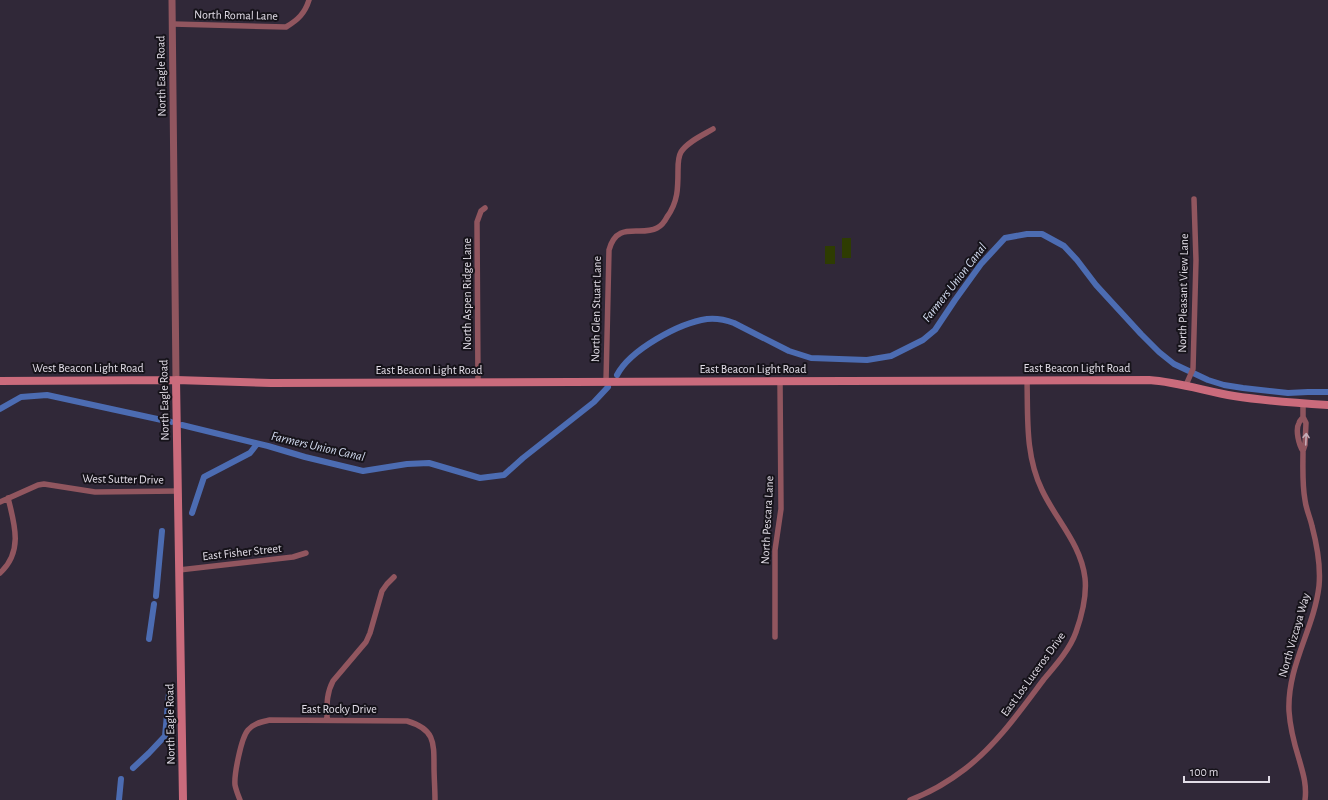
<svg xmlns="http://www.w3.org/2000/svg" width="1328" height="800" viewBox="0 0 1328 800" font-family="'Alegreya Sans',sans-serif">
	<rect width="100%" height="100%" fill="#302838"/>
	<path fill="#2e3c02" d="M842,238h9v20h-9z
		M825,246h10v18h-10z"/>
	<g fill="none" stroke-linecap="round" stroke-linejoin="round">
		<path stroke="#4c6cb2" stroke-width="6" d="M617,375c13,-25 62,-52 90,-56 9,-1 19,1 27,4l55,28 22,7 56,2 24,-4 32,-16 12,-10 20,-30 26,-36 24,-26 22,-4h15l22,12 13,14 19,25 45,49 18,18 15,12 34,16 16,5 19,3 45,5 20,-1h20
			M0,409l21,-12 26,-2 124,27
			M182,425l86,21 37,11 58,14 44,-7 22,-1 51,15 24,-3 19,-17 71,-56 14,-15
			M192,513l12,-36 46,-24 7,-9
			M156,596l6,-65
			M149,639l5,-35
			M133,768l16,-15 16,-17 4,-43
			M119,800l2,-21"/>
		<path stroke="#91565f" stroke-width="5.5" d="M173,24l113,3c12,-7 19,-14 23,-27
			M478,382l-1,-160 4,-11 4,-3
			M606,382l3,-132c8,-30 31,-13 48,-22 4,-2 8,-7 10,-11 11,-15 11,-29 11,-47 0,-5 0,-13 3,-18 6,-10 22,-17 32,-23
			M1186,385l7,-16 3,-109 -2,-61
			M1303,403v14l3,6 -1,22 -2,6c-4,-6 -8,-21 -4,-28 1,-3 3,-4 4,-6
			M1303,451c0,16 -1,33 2,49 1,9 5,17 7,26 5,19 9,39 7,60 -5,43 -32,80 -30,125 1,16 5,32 10,48 4,14 8,26 6,41
			M0,502l38,-17 6,-1 51,8 83,-1
			M179,570l114,-13 13,-4
			M0,573c23,-21 15,-48 8,-75
			M775,637v-87l6,-41 -1,-128
			M327,720c0,-14 -1,-26 6,-39l33,-39 4,-9 12,-42 5,-7 7,-7
			M240,800c-2,-5 -4,-10 -5,-15 -1,-10 6,-47 13,-55 6,-7 14,-8 22,-10l137,1c27,8 27,20 27,45 0,11 1,23 1,34
			M910,800c19,-7 38,-18 55,-31 32,-25 55,-58 79,-90 12,-14 26,-30 32,-47 6,-17 11,-36 9,-54 -4,-34 -29,-58 -43,-88 -17,-35 -14,-73 -15,-110"/>
		<path stroke="#91565f" stroke-width="7" d="M172,0l4,380"/>
		<path stroke="#ca6b7c" stroke-width="8" d="M176,380l7,420
			M0,381l176,-1 95,3 878,-3c29,2 56,11 85,16 31,5 62,7 94,9"/>
	</g>
	<defs><path id="oneway-shaft" d="M-6 0H5M1.5-3L5.5 0L1.5 3" fill="none" stroke-width="1.6" stroke-linecap="round" stroke-linejoin="round"/></defs>
	<use stroke="#c5adb7" href="#oneway-shaft" transform="translate(1306 439) rotate(-87)"/>
	<g text-anchor="middle" dominant-baseline="central" stroke-width="4" stroke-linejoin="round" paint-order="stroke">
		<g font-size="12" fill="#e1dce6" stroke="#16131a">
			<text transform="translate(236 15) rotate(1)">North Romal Lane</text>
			<text transform="translate(161 76) rotate(-91)">North Eagle Road</text>
			<text transform="translate(1183 293) rotate(-89)">North Pleasant View Lane</text>
			<text transform="translate(467 294) rotate(-90)">North Aspen Ridge Lane</text>
			<text transform="translate(596 309) rotate(-89)">North Glen Stuart Lane</text>
			<text x="88" y="368">West Beacon Light Road</text>
			<text x="1077" y="368">East Beacon Light Road</text>
			<text x="753" y="369">East Beacon Light Road</text>
			<text x="429" y="370">East Beacon Light Road</text>
			<text transform="translate(164 400) rotate(-91)">North Eagle Road</text>
			<text transform="translate(123 479) rotate(1)">West Sutter Drive</text>
			<text transform="translate(767 520) rotate(-87)">North Pescara Lane</text>
			<text transform="translate(242 552) rotate(-6)">East Fisher Street</text>
			<text transform="translate(1294 635) rotate(-74)">North Vizcaya Way</text>
			<text transform="translate(1033 674) rotate(-54)">East Los Luceros Drive</text>
			<text x="339" y="709">East Rocky Drive</text>
			<text transform="translate(170 724) rotate(-91)">North Eagle Road</text>
		</g>
		<g font-size="13" font-style="italic" fill="#d1daee" stroke="#16131a">
			<text transform="translate(955 283) rotate(-52)">Farmers Union Canal</text>
			<text transform="translate(318 447) rotate(13)">Farmers Union Canal</text>
		</g>
	</g>
	<path d="M1184 776v6h85v-6" fill="none" stroke="#e1dce6" stroke-width="2"/>
	<text x="1190" y="776" font-size="12" fill="#e1dce6" stroke="#16131a" stroke-width="3" paint-order="stroke">100 m</text>
</svg>
